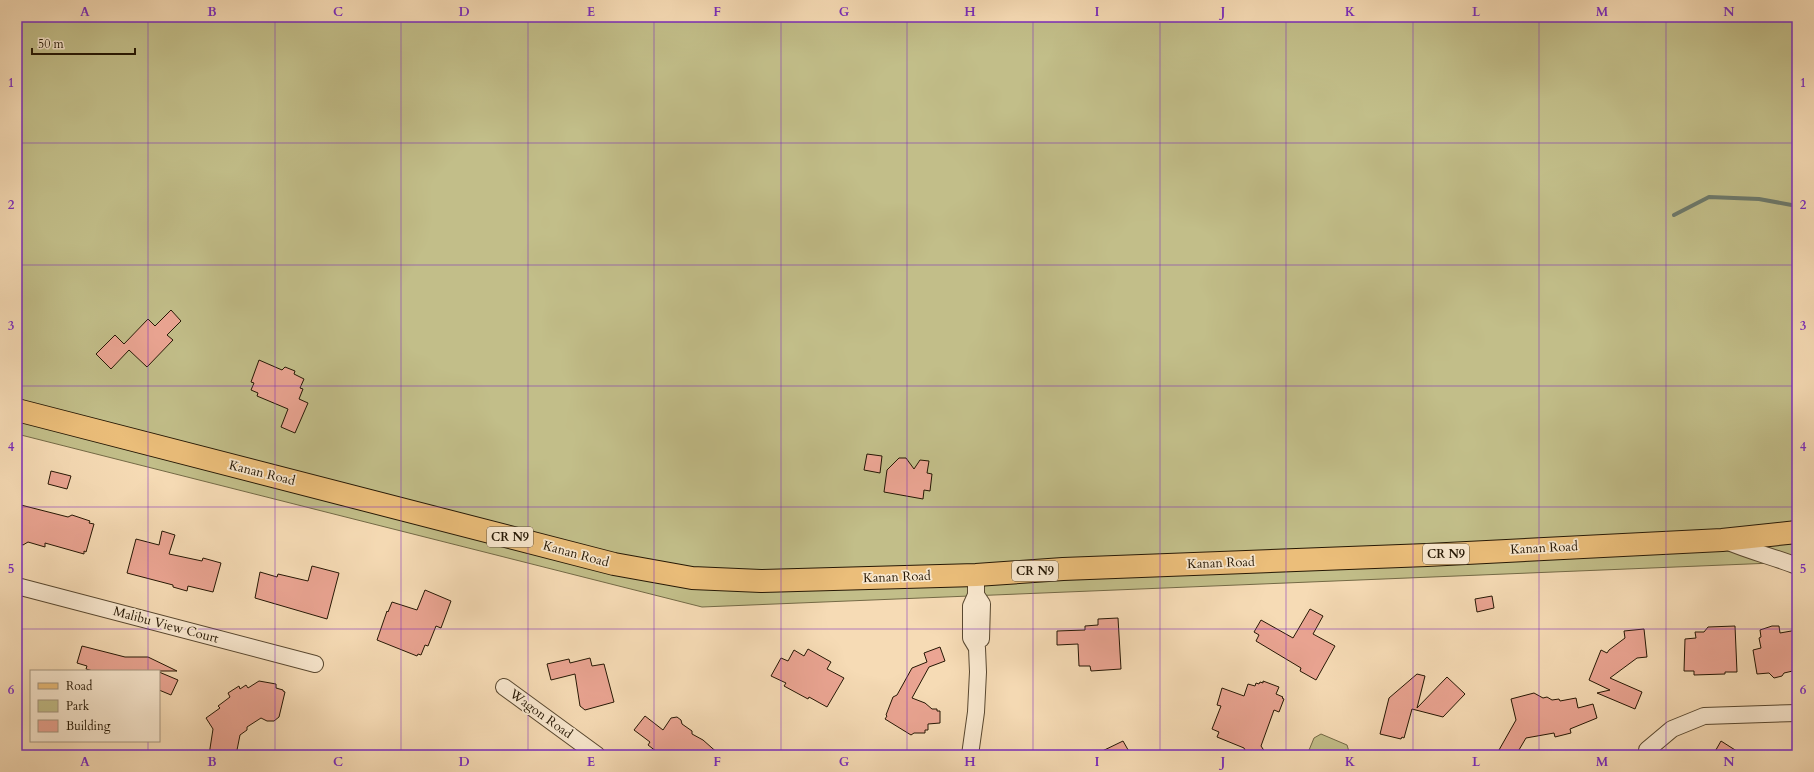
<svg xmlns="http://www.w3.org/2000/svg" width="1814" height="772" viewBox="0 0 1814 772" font-family="Cardo,serif">
	<rect width="100%" height="100%" fill="#f6dbb5"/>
	<filter id="stains"><feTurbulence type="fractalNoise" baseFrequency=".005" numOctaves="4"/><feColorMatrix values="0 0 0 0 .2 0 0 0 0 .09 0 0 0 0 .02 0 0 0 .5 -.17"/></filter>
	<radialGradient id="worn" r=".72"><stop offset=".6" stop-color="#630" stop-opacity="0"/><stop offset="1" stop-color="#630" stop-opacity=".3"/></radialGradient>
	<path fill="#c2be89" stroke="#746a46" d="M17,17h1780v545l-1095,45 -685,-173z
		M1321,734l26,11 3,10h-43l7,-17z"/>
	<g fill="none" stroke-linecap="round" stroke-linejoin="round">
		<path stroke="#6d796b" stroke-width="4" d="M1674,215l35,-18 50,2 38,7"/>
	</g>
	<path fill="#eba593" stroke="#251704" d="M171,310l10,11 -14,14 6,5 -26,27 -18,-17 -18,19 -15,-15 19,-19 9,9 24,-25 7,7z
		M259,360l23,10 3,-3 10,4 -1,3 10,5 -4,9 3,1 -4,10 9,4 -13,30 -14,-6 7,-18 -31,-13 1,-3 -7,-3 3,-7 -3,-1z
		M867,454l15,2 -2,17 -16,-3z
		M899,458h7l8,11 6,-9 9,1 -2,12 5,1 -2,17 -6,-1 -1,9 -39,-7 3,-22z
		M51,471l20,5 -4,13 -19,-5z
		M17,504l51,13 4,-2 18,6 -1,2 5,1 -8,28 -2,-1v3l-39,-11v4l-17,-5 -5,3 -6,-2z
		M162,531l13,4 -6,19 33,7 1,-3 18,5 -8,29 -25,-6 -1,5 -14,-4v-2l-46,-12 9,-34 23,6z
		M312,566l27,7 -12,46 -72,-21 5,-26 17,5 1,-3 30,7z
		M425,590l26,11 -10,27 -5,-2 -8,20 -3,-1 -4,10 -3,-1 -1,2 -40,-16 10,-29 1,1 4,-10 25,8z
		M1492,596l2,12 -17,4 -2,-13z
		M1310,609l13,7 -10,18 22,12 -19,34 -16,-9 1,-3 -45,-27 3,-6 -5,-3 7,-12 32,18z
		M1118,618l3,51 -30,2 -1,-5h-11l-1,-22 -21,1v-14l28,-1v-4l13,-1v-6z
		M1735,626l2,46h-12v2l-31,1v-4h-10l1,-32 11,-1 -1,-6h9l4,-5z
		M1772,626h7l1,7 17,-3v40l-13,3 -2,3 -8,2 -5,-5 -12,1 -4,-24 8,-2 -2,-10 2,-1 -1,-7z
		M1644,629l3,28 -10,1 -27,20 32,14 -7,17 -38,-16 13,-3 -21,-10 12,-30 6,3 2,-3 16,-12 -1,-7z
		M82,646l43,11h23l29,14h-84l-7,-2 1,-3 -10,-3z
		M940,647l5,14 -16,6 -17,31 13,5 7,6h5v2h3v12l-12,1v6h-3v3h-11l-3,2 -26,-16 2,-3 -1,-1 7,-18 4,-2 15,-27 15,-6 -3,-9z
		M808,649l23,13 -4,7 17,9 -17,29 -18,-10 -1,2 -24,-13 2,-3 -15,-7 10,-18 7,3 6,-11 10,6z
		M590,658l2,8 12,-2 10,38 -29,8 -5,-4 -5,-32 -24,6 -4,-16 22,-5 1,4z
		M159,672l19,8 -7,15 -12,-5z
		M1417,674l8,2 -8,32 30,-31 18,17 -22,23 -31,-8 -8,29 -2,-1 -1,2 -21,-5 9,-36z
		M259,681l17,3v4l7,2v1l2,1 -6,25 -5,4h-7l-6,-3 -14,9v3l-7,5 -4,20h-27l4,-26 -7,-11 14,-10 -2,-2 12,-9 -2,-4 11,-7 1,3 6,-4 2,3z
		M1263,681l16,6 -3,7 7,3 -1,1 2,1 -5,13 -5,-2 -13,36 6,9h-15l-6,-3 -2,-4 -27,-11 2,-5 -7,-3 9,-23 -4,-1 5,-17 22,8 4,-12 7,2 1,-3 3,1 1,-2 3,1z
		M1534,693l9,5 4,-1 5,3 7,-1 1,2 16,-3 2,10 15,-4 4,14 -27,11 1,4 -16,4 -1,-4 -28,5 -10,17h-16l2,-4 -3,-1 17,-30 -5,-21z
		M645,716l18,14 8,-12 6,-1 4,3 1,4 10,7v3l11,6 17,15h-59l-13,-10 2,-3 -16,-12z
		M1123,741l8,14h-37z
		M1721,741l22,14h-30z"/>
	<g fill="none" stroke-linecap="round" stroke-linejoin="round">
		<g stroke="#594830" stroke-width="18">
			<path id="minor" d="M1726,541c23,10 48,16 71,25
				M17,586l298,78
				M976,595l6,9 -1,35
				M504,687l93,68
				M1647,750l25,-21 32,-13 93,-3
				M970,755l6,-43 2,-40 -1,-24 -6,-10v-32l5,-11v-20"/>
		</g>
		<g stroke="#251704" stroke-width="24">
			<path id="primary" d="M17,410l597,154 78,14 69,3 215,-6 87,-6 364,-14 295,-15 75,-8"/>
		</g>
		<use href="#minor" stroke="#f9e8cf" stroke-width="16"/>
		<use href="#primary" stroke="#ebbe7a" stroke-width="22"/>
	</g>
	<path fill="none" stroke="#7b2cbf" stroke-width="1" stroke-opacity="0.55" d="M148,17v654M275,17v738M401,17v738M528,17v738M654,17v738M781,17v738M907,17v738M1033,17v738M1160,17v738M1286,17v738M1413,17v738M1539,17v738M1666,17v738M17,143h1780M17,265h1780M17,386h1780M17,507h1780M17,629h1780M148,741v14"/>
	<g text-anchor="middle" dominant-baseline="central" stroke-width="3.5" stroke-linejoin="round" paint-order="stroke">
		<g fill="#f9e8cf" stroke="#655641" stroke-width="1">
			<rect x="487" y="527" width="46" height="20" rx="3"/>
			<rect x="1423" y="544" width="46" height="20" rx="3"/>
			<rect x="1012" y="561" width="46" height="20" rx="3"/>
		</g>
		<g font-size="12" font-weight="bold" fill="#251704">
			<text x="510" y="537">CR N9</text>
			<text x="1446" y="554">CR N9</text>
			<text x="1035" y="571">CR N9</text>
		</g>
		<g font-size="13" fill="#251704" stroke="#f9e8cf">
			<text transform="translate(262 473) rotate(14)">Kanan Road</text>
			<text transform="translate(1544 548) rotate(-3)">Kanan Road</text>
			<text transform="translate(576 554) rotate(15)">Kanan Road</text>
			<text transform="translate(1221 563) rotate(-2)">Kanan Road</text>
			<text transform="translate(897 577) rotate(-2)">Kanan Road</text>
			<text transform="translate(166 625) rotate(15)">Malibu View Court</text>
			<text transform="translate(541 714) rotate(36)">Wagon Road</text>
		</g>
	</g>
	<rect width="1814" height="772" fill="none" stroke="#f6dbb5" stroke-width="44"/>
	<rect x="30" y="670" width="130" height="72" fill="#f9e8cf" stroke="#a4947e"/>
	<rect x="38" y="683" width="20" height="6" fill="#ebbe7a" stroke="#a4947e"/>
	<text x="66" y="690" font-size="12" fill="#251704">Road</text>
	<rect x="38" y="700" width="20" height="12" fill="#c2be89" stroke="#a4947e"/>
	<text x="66" y="710" font-size="12" fill="#251704">Park</text>
	<rect x="38" y="720" width="20" height="12" fill="#eba593" stroke="#a4947e"/>
	<text x="66" y="730" font-size="12" fill="#251704">Building</text>
	<path d="M32 48v6h103v-6" fill="none" stroke="#251704" stroke-width="2"/>
	<text x="38" y="48" font-size="12" fill="#251704" stroke="#f9e8cf" stroke-width="3" paint-order="stroke">50 m</text>
	<rect x="22" y="22" width="1770" height="728" fill="none" stroke="#7b2cbf" stroke-width="1.5"/>
	<g font-size="13" text-anchor="middle" font-weight="bold" fill="#7b2cbf">
		<text x="85" y="16">A</text>
		<text x="212" y="16">B</text>
		<text x="338" y="16">C</text>
		<text x="464" y="16">D</text>
		<text x="591" y="16">E</text>
		<text x="717" y="16">F</text>
		<text x="844" y="16">G</text>
		<text x="970" y="16">H</text>
		<text x="1097" y="16">I</text>
		<text x="1223" y="16">J</text>
		<text x="1350" y="16">K</text>
		<text x="1476" y="16">L</text>
		<text x="1602" y="16">M</text>
		<text x="1729" y="16">N</text>
		<text x="11" y="87">1</text>
		<text x="1803" y="87">1</text>
		<text x="11" y="209">2</text>
		<text x="1803" y="209">2</text>
		<text x="11" y="330">3</text>
		<text x="1803" y="330">3</text>
		<text x="11" y="451">4</text>
		<text x="1803" y="451">4</text>
		<text x="11" y="573">5</text>
		<text x="1803" y="573">5</text>
		<text x="11" y="694">6</text>
		<text x="1803" y="694">6</text>
		<text x="85" y="766">A</text>
		<text x="212" y="766">B</text>
		<text x="338" y="766">C</text>
		<text x="464" y="766">D</text>
		<text x="591" y="766">E</text>
		<text x="717" y="766">F</text>
		<text x="844" y="766">G</text>
		<text x="970" y="766">H</text>
		<text x="1097" y="766">I</text>
		<text x="1223" y="766">J</text>
		<text x="1350" y="766">K</text>
		<text x="1476" y="766">L</text>
		<text x="1602" y="766">M</text>
		<text x="1729" y="766">N</text>
	</g>
	<rect width="100%" height="100%" filter="url(#stains)"/>
	<rect width="100%" height="100%" fill="url(#worn)"/>
</svg>
